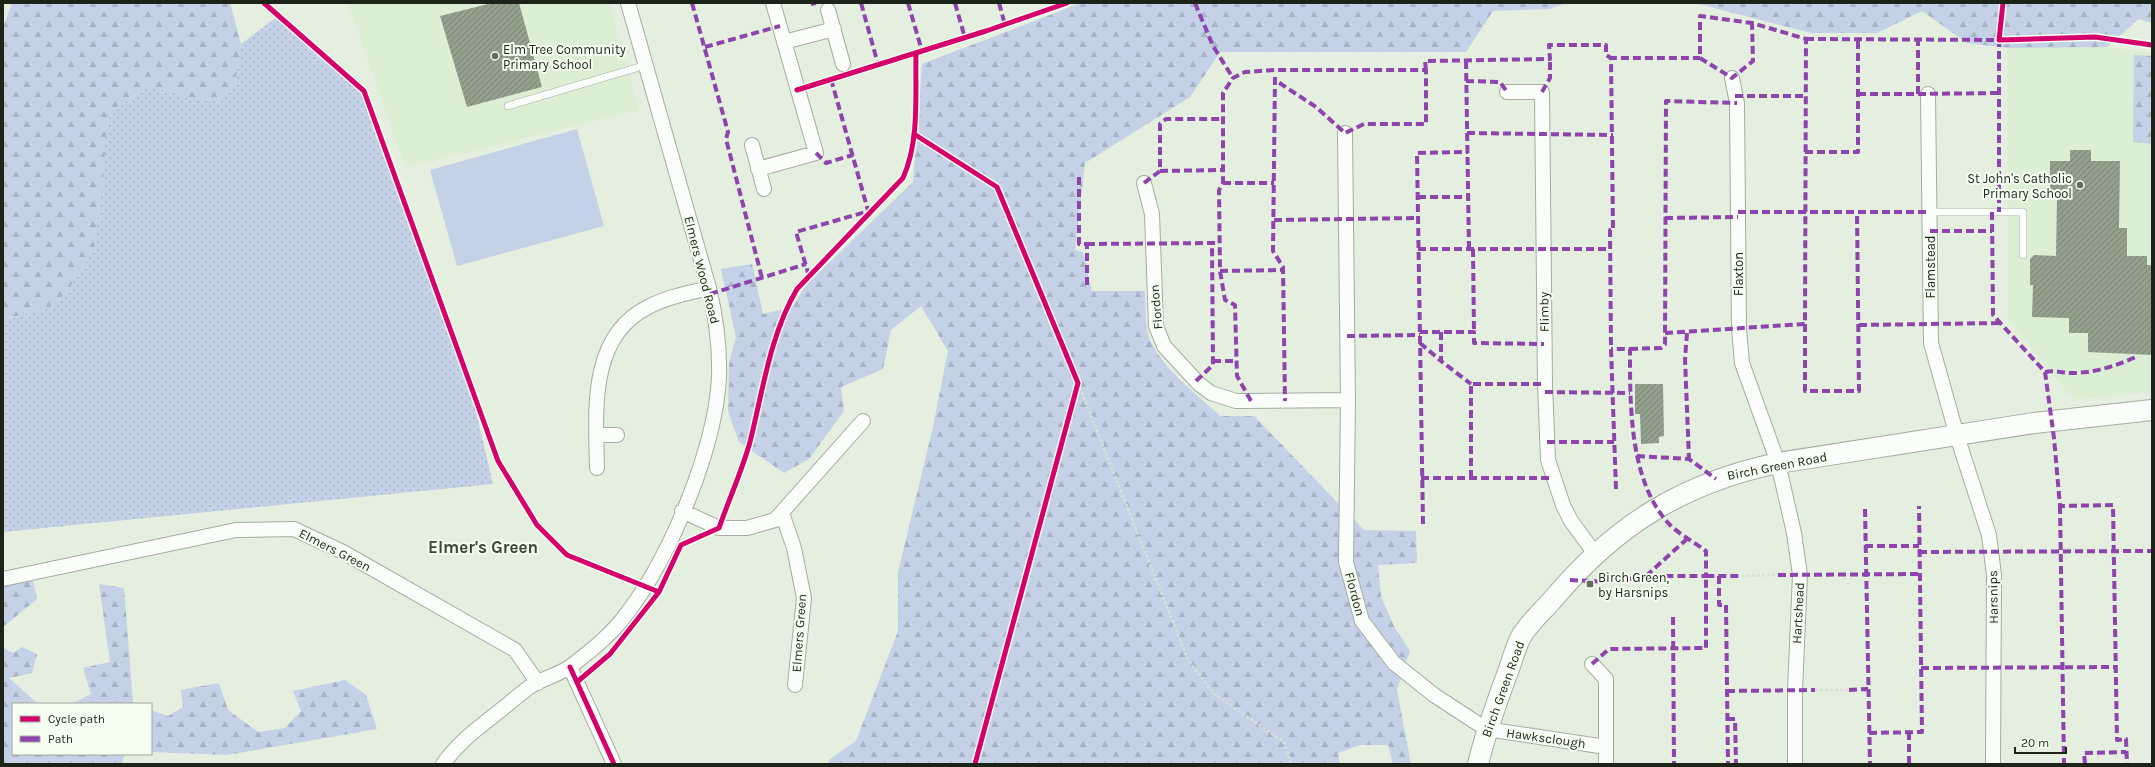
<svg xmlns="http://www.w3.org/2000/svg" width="2155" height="767" viewBox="0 0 2155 767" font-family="Karla,sans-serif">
	<defs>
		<pattern id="grass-dots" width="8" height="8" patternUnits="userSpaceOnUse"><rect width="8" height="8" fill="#c4d1e6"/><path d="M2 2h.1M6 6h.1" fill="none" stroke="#a8b3c5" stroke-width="1.8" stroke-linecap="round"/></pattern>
		<pattern id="forest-firs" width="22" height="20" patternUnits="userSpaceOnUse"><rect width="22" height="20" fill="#c4d1e6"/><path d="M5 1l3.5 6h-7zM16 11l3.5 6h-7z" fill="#a8b3c5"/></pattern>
		<pattern id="building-hatch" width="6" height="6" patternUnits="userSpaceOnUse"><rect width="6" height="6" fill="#93a08d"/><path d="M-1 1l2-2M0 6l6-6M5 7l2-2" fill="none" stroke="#778272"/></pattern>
	</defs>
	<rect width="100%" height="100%" fill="#e4efdf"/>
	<path fill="#dceed4" d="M348,3h262l29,107 -234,57z
		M2107,47l45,6v339l-72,7 -12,-6 -60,-75v-270z"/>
	<path fill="url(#grass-dots)" d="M278,16l86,75 104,287 25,106 -490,48v-213l14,-2 82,-173 8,-24 19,-19 21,-13 21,2 17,8 50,-15 6,-39z"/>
	<path fill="url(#forest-firs)" d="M12,3h218l11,41 -6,39 -18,18 -32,-3 -17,-8 -21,-2 -21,13 -19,19 -5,73 -9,59 -28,42 -20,16 -42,9v-292z
		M1081,3h485l-17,6 -56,2 -27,41h-246l-30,45 -105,66 -10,87 8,2 9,39h53c1,14 0,30 3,43 9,31 49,60 72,82h34l110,114 52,1 1,32 -39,2 3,32 14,31 15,23 -13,39 14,74h-18l-5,-19h-28l-22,8 2,11h-513l3,-5 26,-18 42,-110v-59l35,-145 15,-76 -27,-45 -30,24 -8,39 -42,18 3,24 -35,48 -25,14 -45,-31 -11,-31 1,-48 7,-26 -15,-68 31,-5 11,50 29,-7 15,-23 106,-102 9,-118z
		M1695,3h457v20l-13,-4 -32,28 -99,1 -41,-5 -45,-32 -45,22h-66z
		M2134,55l18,1v88l-19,-2z
		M30,569l7,30 -34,28v-55z
		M99,584l25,4 9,114 4,2h-66l20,-10 -8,-26 27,-6z
		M22,647l15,7 -5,19 -23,5 29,26h-25v50h111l-2,10h-119v-116l10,5z
		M345,680l21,15 11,34 -150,26 -76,-3v-42l17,6 15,-9 -2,-17 38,-7 9,27 30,22 27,-4 16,-17 -8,-20z"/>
	<path fill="#c4d1e6" d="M577,129l27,97 -147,40 -27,-96z"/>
	<path fill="url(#building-hatch)" d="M492,3h27l23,84 -75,20 -27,-91z
		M2070,150h21v11h29l-1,67h8v28h20v9h5v90l-64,-3v-19h-19v-15l-37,-1 1,-32h-3v-26l4,-4 22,1 1,-59h-7v-36h20z
		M1635,384h28l1,52 -5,1v6l-18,1 -1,-30h-5z"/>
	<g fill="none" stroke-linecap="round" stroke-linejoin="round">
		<g stroke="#a4ada0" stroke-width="8">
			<path id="lane" d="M508,106l138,-41
				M1930,212h93v43"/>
		</g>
		<g stroke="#a4ada0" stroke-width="16">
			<path id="street" d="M828,10l15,54
				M784,42l50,-13
				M1732,78l5,25 2,226 3,34 36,100 16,70 6,42 -5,115v74
				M1507,92h35l3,292 3,76 15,45 8,16 25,34
				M1928,94l3,249 26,93 32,99 5,40 -1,189
				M1345,133l3,267 -2,162 16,59 32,42 40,32 52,34 120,18
				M752,145l12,44
				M758,169l58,-16 -43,-150
				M1144,183l8,31 4,112 8,20 12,13 23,25 12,9 25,8 112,-1
				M596,435h21
				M597,468c-1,-55 -9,-131 51,-161 19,-10 40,-14 61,-19
				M682,511l37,17h28l28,-8 88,-99
				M782,513l12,35 10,50 -9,87
				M3,579l233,-49 58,-1 49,23 172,98 23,33
				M1592,664l14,15v85
				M570,667l44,97
				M443,764c16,-23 38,-38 59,-55 10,-8 19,-16 29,-23 12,-8 28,-11 40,-20 21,-16 42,-33 57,-54 43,-57 87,-163 91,-234 1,-31 -3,-61 -10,-90l-81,-285"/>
		</g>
		<g stroke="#a4ada0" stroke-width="22">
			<path id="secondary" d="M1478,764c8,-33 19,-63 31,-95 4,-11 7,-24 13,-34 8,-13 22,-25 32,-37 63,-74 129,-115 224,-135l256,-40 118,-13"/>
		</g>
		<path stroke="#dbded9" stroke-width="2.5" stroke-dasharray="3 2" stroke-linecap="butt" d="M1078,383l110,277 26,34 70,48 7,22
			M1742,576l36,-1
			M1815,690h34"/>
		<use href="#lane" stroke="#fbfdfa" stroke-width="7"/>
		<use href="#street" stroke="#fbfdfa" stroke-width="14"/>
		<use href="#secondary" stroke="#fbfdfa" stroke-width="20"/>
		<path stroke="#8e44ad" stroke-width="4" stroke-dasharray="8 4" stroke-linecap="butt" d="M692,3l36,129 -2,7 36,139
			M861,3l17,61
			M908,3l14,48
			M955,3l10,35
			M999,3l6,22
			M1195,3l18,43 20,32
			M811,4l5,-1
			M1806,39l193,1v172
			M705,47l75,-21
			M1466,61l3,188
			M1426,70l-1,-9 125,-2 -1,-14h57v10l5,3
			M1275,77l-2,174 10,16 2,134
			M831,79l38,135
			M1466,81l34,1 7,10
			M1542,92l8,-14v-19
			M1858,94h60v-55
			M1918,94l81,-1
			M1735,96h70
			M1467,133l146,2
			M1805,152h53v-113
			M816,153l10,10 27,-8
			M1160,171l63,-1
			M1079,177v67h8v43
			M1144,183l16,-12v-47l6,-5h57
			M1223,183h51
			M1418,197h50
			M1738,212h192
			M1992,212l1,103 52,57 9,66 6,68 53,-1 4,235 9,-1 1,25
			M1665,218l73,-1
			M1274,220l144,-2
			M1930,231h62
			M1087,244l129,-1
			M1418,249h192
			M1473,249l1,83
			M1220,271l63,-1
			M809,276l-13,-44 73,-21
			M710,294l96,-30
			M1805,324v67h54l-2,-179
			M1859,325l142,-2
			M1420,332h54v11l70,1
			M1441,332v29l30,23
			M1665,333l140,-9 1,-285 -54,-16 -52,-7v42l32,20 21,-17 -1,-38
			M1687,333l-2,26 4,100
			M1347,336l73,-1
			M1420,343l21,18
			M1630,349l31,-1 4,-4 1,-243 71,2
			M1213,361h24
			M2045,372c9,-2 18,1 27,1 23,0 46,-8 66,-17
			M1196,381l17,-16 -1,-121
			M1545,392l85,1
			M1251,401l-14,-25 -2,-71 -10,-5 -5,-29 -1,-81 4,-7v-90l10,-15 12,-6 30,-2h151v54h-62l-19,9 -29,-26 -41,-27
			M1547,442h67
			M1637,456l52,3 27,20
			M1421,478h131
			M1471,478v-94h74
			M1616,489l-5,-140 -1,-119h3l-2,-172h89
			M2060,506l4,258
			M1865,509l5,255
			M1423,524l-6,-371 51,-1
			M1865,546h54
			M1919,552l233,-1
			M1778,575l142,-1
			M1646,576l42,-38
			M1719,576v29h7l2,159
			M1570,580l41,2 35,-6h60v-25c-12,-9 -27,-17 -37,-27 -40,-43 -39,-120 -39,-175h-19
			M1673,617l1,147
			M1592,664l17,-15 97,-1v-72h36
			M1921,668l195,-1
			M1849,690l19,-1
			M1727,691l88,-1
			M1727,719h8l1,45
			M1909,732v32
			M1869,733l53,-1 -3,-226
			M2085,764l-1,-11 42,-1"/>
		<g stroke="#f6fef2" stroke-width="8">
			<path id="cycleway" d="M264,3l100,88 134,370 39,64 30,30 92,37
				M2003,3l-4,37 96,-3 57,8
				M797,90l189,-59 81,-28
				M914,134l83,53 81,196 -103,381
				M570,667l44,97
				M577,682l33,-28 49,-62 22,-47 38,-17c10,-29 23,-57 31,-86 13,-52 20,-107 47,-153l106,-111c17,-38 12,-84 13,-125"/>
		</g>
		<use href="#cycleway" stroke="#d6006c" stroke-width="5"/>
	</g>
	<g fill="#626b5e" stroke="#f6fef2" stroke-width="1.5">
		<circle cx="495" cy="56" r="4"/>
		<circle cx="2080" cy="185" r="4"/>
		<rect x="1586" y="580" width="8" height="8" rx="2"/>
	</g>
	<g text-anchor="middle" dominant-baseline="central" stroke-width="4" stroke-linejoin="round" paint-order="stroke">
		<g font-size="13" fill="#1c2419" stroke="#f6fef2" text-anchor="start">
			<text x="503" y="49">Elm Tree Community<tspan x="503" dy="15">Primary School</tspan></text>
			<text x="2072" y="178" text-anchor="end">St John's Catholic<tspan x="2072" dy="15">Primary School</tspan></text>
			<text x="1598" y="577">Birch Green,<tspan x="1598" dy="15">by Harsnips</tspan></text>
		</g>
		<g font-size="13" fill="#1c2419" stroke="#f6fef2">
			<text transform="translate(1930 267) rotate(-90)">Flamstead</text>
			<text transform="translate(702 270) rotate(76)">Elmers Wood Road</text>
			<text transform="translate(1738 274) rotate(-90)">Flaxton</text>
			<text transform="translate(1156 307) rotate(-95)">Flordon</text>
			<text transform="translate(1544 312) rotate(-91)">Flimby</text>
			<text transform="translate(1777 466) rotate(-11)">Birch Green Road</text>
			<text transform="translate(335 550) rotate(27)">Elmers Green</text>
			<text transform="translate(1355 594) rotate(75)">Flordon</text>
			<text transform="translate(1993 597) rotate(-91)">Harsnips</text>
			<text transform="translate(1798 613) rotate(-87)">Hartshead</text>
			<text transform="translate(799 633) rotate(-86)">Elmers Green</text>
			<text transform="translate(1503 689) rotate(-70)">Birch Green Road</text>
			<text transform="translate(1546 738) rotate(8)">Hawksclough</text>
		</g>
		<g font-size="17" font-weight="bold" fill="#36472f" stroke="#f6fef2">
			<text x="483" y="547">Elmer's Green</text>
		</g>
	</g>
	<rect width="2155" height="767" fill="none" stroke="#1c2419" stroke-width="8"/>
	<rect x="12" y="703" width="140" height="52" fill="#f6fef2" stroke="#9fa79b"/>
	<rect x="20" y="716" width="20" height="6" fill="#d6006c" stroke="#9fa79b"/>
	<text x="48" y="723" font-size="12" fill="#1c2419">Cycle path</text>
	<rect x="20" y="736" width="20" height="6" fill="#8e44ad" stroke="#9fa79b"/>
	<text x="48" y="743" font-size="12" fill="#1c2419">Path</text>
	<path d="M2015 747v6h51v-6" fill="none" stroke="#1c2419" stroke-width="2"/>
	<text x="2021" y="747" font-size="12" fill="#1c2419" stroke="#f6fef2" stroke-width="3" paint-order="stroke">20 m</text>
</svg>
